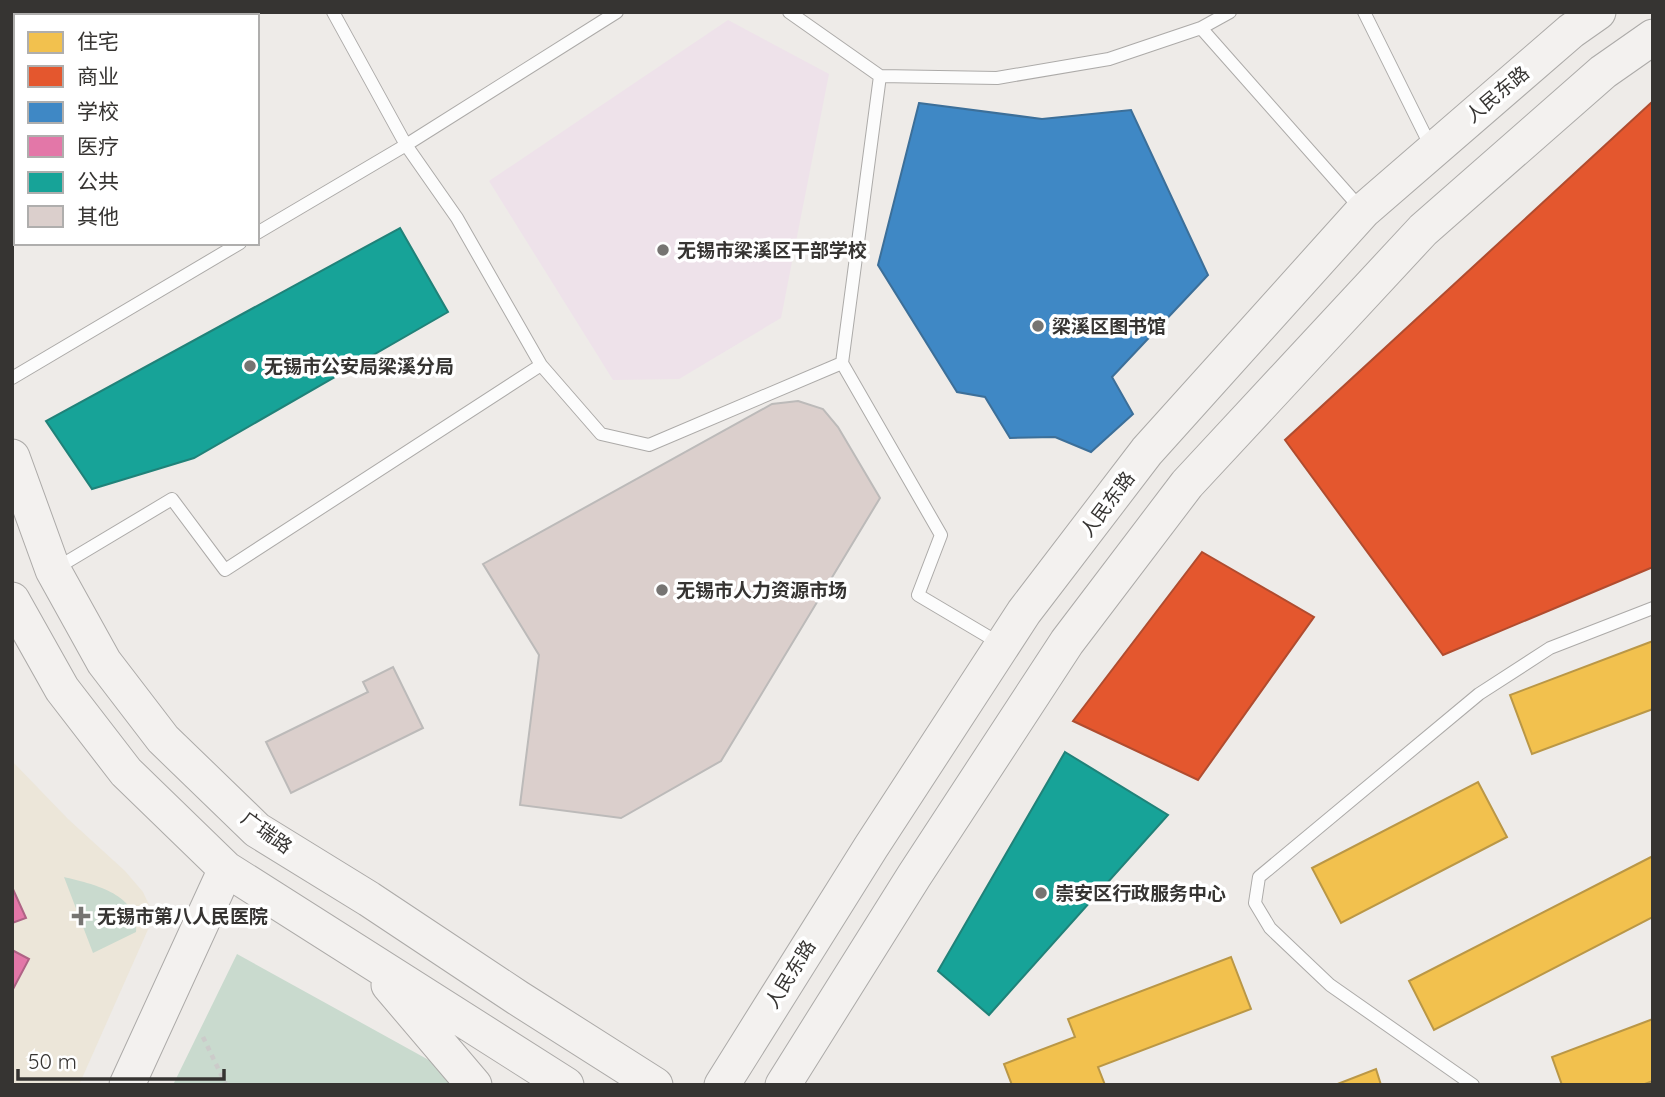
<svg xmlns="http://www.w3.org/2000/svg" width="1665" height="1097" viewBox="0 0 1665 1097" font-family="Quicksand,'Noto Sans SC',sans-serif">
	<rect width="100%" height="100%" fill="#eeebe8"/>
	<path fill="#eee2ea" d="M728,20l101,54 -48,244 -102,61 -66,1 -124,-199z"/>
	<path fill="#ece6d9" d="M12,761l56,58 57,52 18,21 7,15v18l-71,160h-67z"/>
	<path fill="#c9dace" d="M64,877c29,7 76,17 72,55l-43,21z
		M237,954l237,131h-301z"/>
	<path fill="#f2c14e" stroke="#ba9746" stroke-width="2" d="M1653,641v68l-121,45 -22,-59z
		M1478,782l29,55 -166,86 -29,-55z
		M1653,856v61l-219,113 -25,-49z
		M1231,957l20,52 -153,58 7,18h-93l-8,-21 71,-27 -7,-18z
		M1653,1019v62l-11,4h-80l-10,-28z
		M1376,1069l5,16h-46z"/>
	<path fill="#e4572e" stroke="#b04c2f" stroke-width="2" d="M1653,101v466l-210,88 -158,-215z
		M1202,552l112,65 -116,163 -125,-59z"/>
	<path fill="#3f88c5" stroke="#3c6f99" stroke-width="2" d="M919,103l123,16 89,-9 77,165 -96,102 21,37 -42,38 -36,-15 -45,1 -25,-41 -28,-5 -79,-127z"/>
	<path fill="#e377a8" stroke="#af6385" stroke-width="2" d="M12,887l14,31 -14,5z
		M12,950l17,9 -17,32z"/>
	<path fill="#17a398" stroke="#208279" stroke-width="2" d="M400,228l48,84 -254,146 -102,31 -46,-68z
		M1065,752l103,63 -179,200 -51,-44z"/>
	<path fill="#dbcfcc" stroke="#bcbab9" stroke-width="2" d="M798,401l25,8 15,18 42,71 -159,263 -100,57 -101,-13 19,-150 -56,-91 289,-160z
		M393,667l30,61 -132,65 -25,-51 102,-50 -5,-10z"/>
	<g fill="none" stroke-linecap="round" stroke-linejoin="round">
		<g stroke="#acaaa8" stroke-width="14">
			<path id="lane" d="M333,12l73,133 211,-133
				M789,12l91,64 117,2 112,-19 92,-31 161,182
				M1364,12l68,137
				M1201,28l29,-16
				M12,165l4,10
				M12,211l4,-1
				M257,233l149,-88 51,73 84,147 60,69 48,11 193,-82 99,172 -23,60 81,48
				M842,363l38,-287
				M12,378l228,-135
				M55,569l117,-70 53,71 316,-205
				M1473,1085l-143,-100 -60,-57 -15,-25 4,-26 220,-183 71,-46 103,-40"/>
		</g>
		<g stroke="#acaaa8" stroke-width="37">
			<path id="secondary" d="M12,457l41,113 51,92 59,77 94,91 112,69 149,99 137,87
				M12,600l50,89 64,83 100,97 340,216
				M389,985l85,100
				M127,1085l99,-216
				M722,1085l149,-238 153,-235 123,-161 216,-240 208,-180 27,-19
				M783,1085l131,-209 153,-234 120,-158 236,-254 180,-158 50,-35"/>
		</g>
		<path stroke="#cccbca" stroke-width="4.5" stroke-dasharray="5 5" stroke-linecap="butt" d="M203,1037l23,48"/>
		<use href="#lane" stroke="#fcfcfc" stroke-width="12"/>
		<use href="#secondary" stroke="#f3f1ef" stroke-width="35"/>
	</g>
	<g fill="#767472" stroke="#fff" stroke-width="2.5">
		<circle cx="663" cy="250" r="7"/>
		<circle cx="1038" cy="326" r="7"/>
		<circle cx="250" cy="366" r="7"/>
		<circle cx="662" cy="590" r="7"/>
		<circle cx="1041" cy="893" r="7"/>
		<path d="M77.5 905.5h7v7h7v7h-7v7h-7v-7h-7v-7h7z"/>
	</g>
	<g text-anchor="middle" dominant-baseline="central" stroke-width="7" stroke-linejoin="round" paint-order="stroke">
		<g font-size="19" fill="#363432" stroke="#fff">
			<text transform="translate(1497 94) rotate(-40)">人民东路</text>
			<text transform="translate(1107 504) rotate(-53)">人民东路</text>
			<text transform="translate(267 832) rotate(36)">广瑞路</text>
			<text transform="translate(790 974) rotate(-58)">人民东路</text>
		</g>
		<g font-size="19" font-weight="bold" fill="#363432" stroke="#fff" text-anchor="start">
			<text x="677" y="250">无锡市梁溪区干部学校</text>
			<text x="1052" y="326">梁溪区图书馆</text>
			<text x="264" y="366">无锡市公安局梁溪分局</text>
			<text x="676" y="590">无锡市人力资源市场</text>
			<text x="1055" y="893">崇安区行政服务中心</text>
			<text x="97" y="916">无锡市第八人民医院</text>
		</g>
	</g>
	<rect width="1665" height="1097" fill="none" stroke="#363432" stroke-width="28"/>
	<rect x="14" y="14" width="245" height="231" fill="#ffffff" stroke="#afaead" stroke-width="2"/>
	<rect x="28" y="32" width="35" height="21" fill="#f2c14e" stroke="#afaead" stroke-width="2"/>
	<text x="77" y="49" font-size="21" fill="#363432">住宅</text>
	<rect x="28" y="66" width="35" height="21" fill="#e4572e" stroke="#afaead" stroke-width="2"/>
	<text x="77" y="84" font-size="21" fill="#363432">商业</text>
	<rect x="28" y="102" width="35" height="21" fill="#3f88c5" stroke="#afaead" stroke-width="2"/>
	<text x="77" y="119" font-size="21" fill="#363432">学校</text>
	<rect x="28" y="136" width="35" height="21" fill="#e377a8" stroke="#afaead" stroke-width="2"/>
	<text x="77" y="154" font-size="21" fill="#363432">医疗</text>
	<rect x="28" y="172" width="35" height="21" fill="#17a398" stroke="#afaead" stroke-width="2"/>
	<text x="77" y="189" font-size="21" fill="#363432">公共</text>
	<rect x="28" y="206" width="35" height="21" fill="#dbcfcc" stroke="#afaead" stroke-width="2"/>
	<text x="77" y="224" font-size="21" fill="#363432">其他</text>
	<path d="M18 1069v10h206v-10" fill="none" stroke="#363432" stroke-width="3.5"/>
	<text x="28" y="1069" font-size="21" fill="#363432" stroke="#ffffff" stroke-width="5" paint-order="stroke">50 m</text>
</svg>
